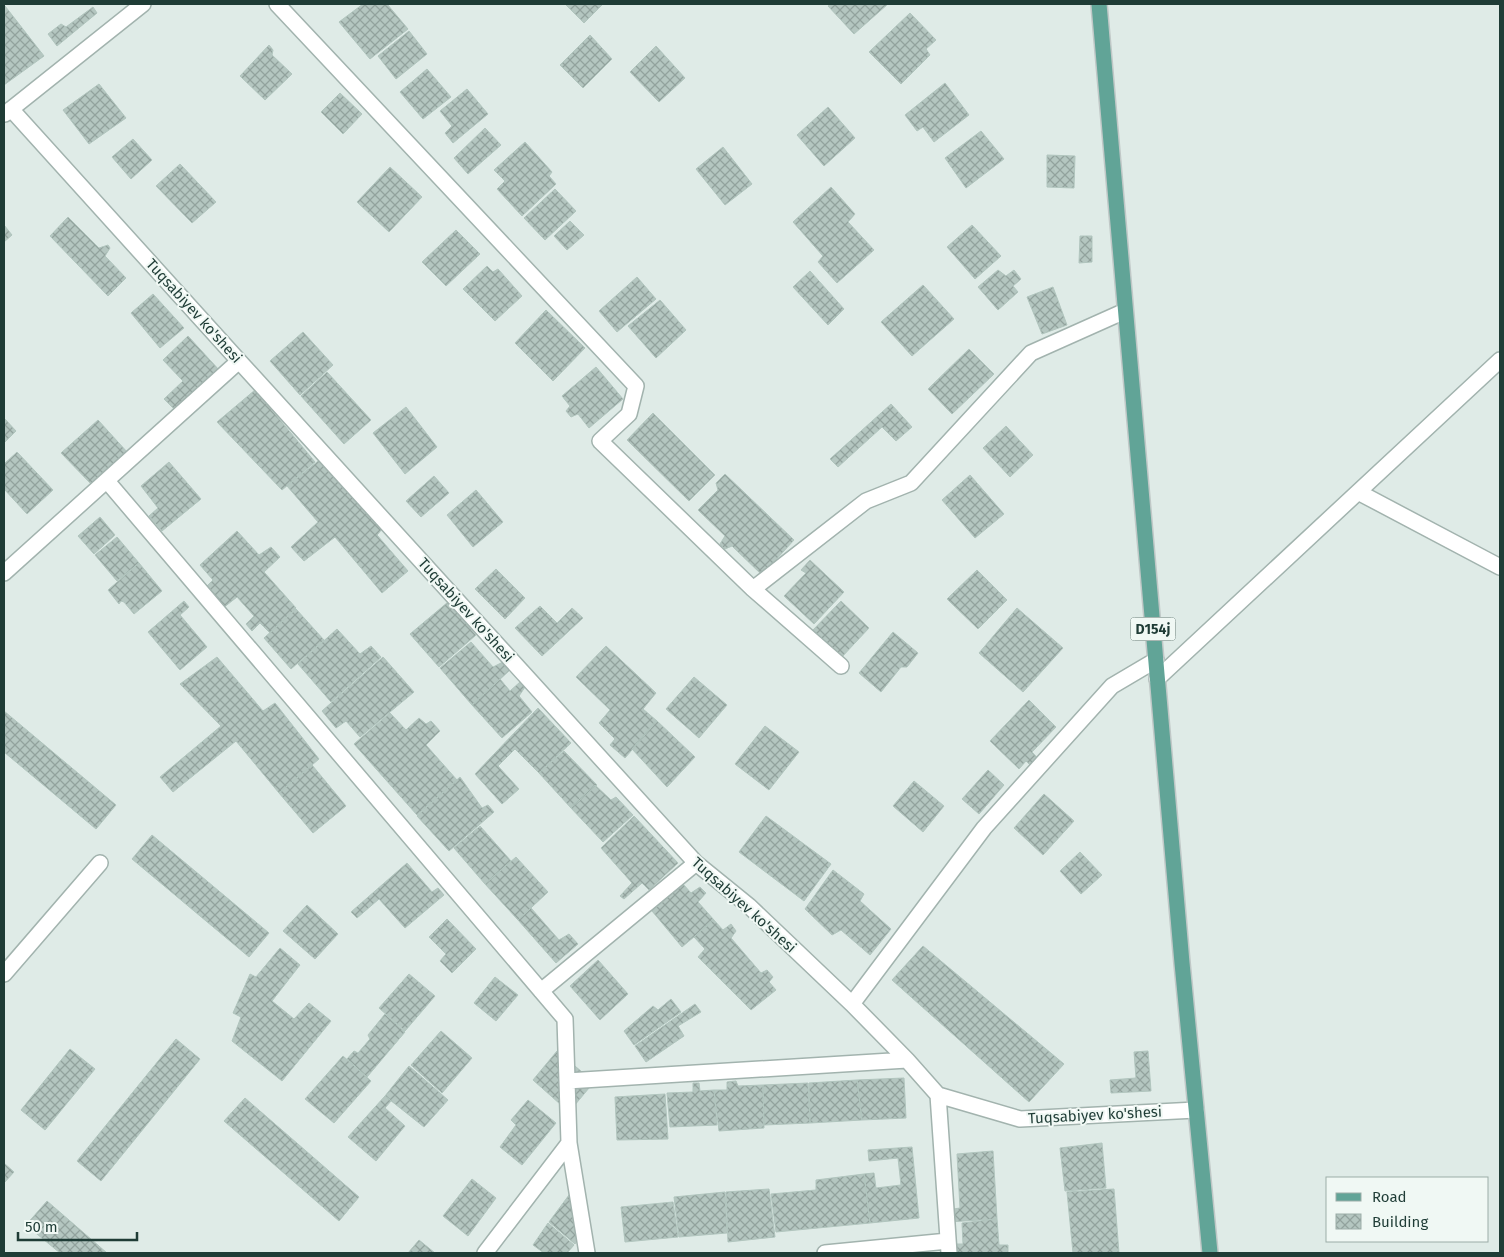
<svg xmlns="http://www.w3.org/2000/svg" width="1504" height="1257" viewBox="0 0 1504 1257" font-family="'Fira Sans',sans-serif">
	<defs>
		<pattern id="building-cross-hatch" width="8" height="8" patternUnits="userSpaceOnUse" patternTransform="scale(1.25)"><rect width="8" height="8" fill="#b4c6c0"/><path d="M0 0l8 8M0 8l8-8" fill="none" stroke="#92a29d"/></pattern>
	</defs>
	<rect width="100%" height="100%" fill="#dfebe7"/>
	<path fill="url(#building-cross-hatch)" stroke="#b1c5be" d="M363,4h24l21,25 -38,30 -31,-37z
		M565,4h38l-19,19z
		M831,4h57l-34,30 -26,-28z
		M5,6l39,50 -40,29v-78z
		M93,7l4,6 -40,33 -9,-12 13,-10 5,3z
		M910,13l26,27 -10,9 4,6 -29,29 -32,-32z
		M409,31l18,23 -31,25 -18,-23z
		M590,35l22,24 -29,29 -23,-23z
		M269,45l4,5 -1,5 20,19 -27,26 -25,-24z
		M656,46l29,32 -26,24 -29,-30z
		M427,69l24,28 -28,22 -23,-27z
		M945,83l24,32 -35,27 -11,-15 -6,4 -12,-16z
		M99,84l27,34 -37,26 -26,-34z
		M467,89l21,25 -35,29 -8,-10 7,-7 -12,-15z
		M340,93l22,21 -19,20 -22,-22z
		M828,107l27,31 -31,28 -27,-31z
		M485,128l16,17 -33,29 -14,-16z
		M981,131l23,28 -38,29 -21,-30z
		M133,139l19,21 -21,19 -19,-22z
		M525,142l27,30 -3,4 7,8 -34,32 -25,-27 8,-8 -11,-11z
		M723,147l29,37 -27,21 -29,-36z
		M1047,155l28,1 -1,32 -27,-1z
		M180,164l36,38 -24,21 -36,-37z
		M390,167l32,30 -33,35 -32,-30z
		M831,187l24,27 -7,8 26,28 -37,33 -19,-21 5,-6 -30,-34z
		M555,189l21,22 -31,29 -21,-22z
		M68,217l31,31 9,-3 2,3 -5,8 21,22 -18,18 -58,-60z
		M570,221l14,14 -17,15 -13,-14z
		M4,225l8,10 -8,7z
		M972,225l29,31 -26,23 -28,-32z
		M456,230l24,24 -34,32 -24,-24z
		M1080,236h12v26l-13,1z
		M487,266l6,6 5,-3 24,27 -27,25 -32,-32z
		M998,270l8,6 8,-6 7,9 -8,7 5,6 -20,18 -20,-23z
		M810,271l34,38 -16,16 -35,-38z
		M637,277l19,22 -39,33 -18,-21z
		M923,285l31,34 -42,37 -31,-34z
		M1053,287l14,38 -25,9 -15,-37z
		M153,294l31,34 -24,20 -29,-35z
		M660,300l26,30 -30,28 -28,-32z
		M546,310l39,38 -32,33 -38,-38z
		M303,332l30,33 -33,30 -30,-34z
		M188,336l32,35 -44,40 -12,-12 19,-18 -20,-21z
		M969,349l25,25 -42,40 -24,-25z
		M596,367l27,32 -34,29 -11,-14 -7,3 -5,-6 4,-5 -8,-10z
		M327,372l44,48 -27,24 -43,-48z
		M255,390l60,72 -33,28 -65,-68z
		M891,404l21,23 -16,14 -14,-14 -44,40 -8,-8z
		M406,407l31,40 -32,27 -32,-41z
		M653,413l62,62 -26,26 -62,-61z
		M4,418l12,13 -12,12z
		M98,420l30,33 -35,33 -32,-33z
		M1006,426l27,29 -23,22 -27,-29z
		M17,452l36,38 -26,24 -23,-25v-25z
		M322,458l61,70 -6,7 31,36 -26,22 -47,-56 -31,24 -13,-14 27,-25 -31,-36z
		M169,462l32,37 -39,32 -13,-15 9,-8 -17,-22z
		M725,474l69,66 -32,35 -30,-29 -7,3 -5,-5 5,-8 -27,-26 20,-20 -2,-7z
		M970,475l34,39 -29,24 -33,-38z
		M434,476l15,17 -28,24 -15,-16z
		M476,490l27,32 -30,25 -26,-32z
		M100,517l15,18 -21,19 -16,-18z
		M237,531l22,24 12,-8 9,10 -16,15 32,36 -26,25 -10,-10 -8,8 -6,-7 8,-8 -17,-19 -14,11 -17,-21 7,-7 -13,-15z
		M117,537l22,26 -22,18 -22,-26z
		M810,560l34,32 -30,32 -30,-28 22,-23 -5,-3z
		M139,563l23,28 -28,23 -10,-12 -3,-1 -2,3 -11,-14z
		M496,569l29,29 -20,21 -30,-30z
		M977,570l30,30 -29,29 -31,-30z
		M184,601l5,6 -9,8 27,32 -27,23 -32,-38z
		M841,601l28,27 -29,31 -28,-28z
		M448,602l28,33 -37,32 -29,-33z
		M540,606l17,17 15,-15 11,10 -41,38 -27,-28z
		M1017,608l46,40 -40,44 -44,-39z
		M296,609l28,31 -33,29 -27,-31z
		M337,629l23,25 11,-8 10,11 -50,45 -33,-38z
		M893,632l25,21 -11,14h-6l-20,25 -22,-19z
		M471,642l22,25 10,-5 7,8 -38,35 -32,-37z
		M606,646l50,47 -13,16 14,12 -32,37 -15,-13 5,-6 -16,-16 11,-13 -34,-33z
		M217,657l46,54 12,-8 44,56 -40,34 -43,-52 -63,51 -13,-15 61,-51 -41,-42z
		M383,657l31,35 -54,45 -14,-16 -10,7 -14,-17z
		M694,677l33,28 -28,33 -33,-29z
		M500,679l10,12 10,-9 5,5 -6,9 13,16 -30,26 -30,-33z
		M1029,700l27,27 -24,25 9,10 -7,7 -8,-8 -7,8 -29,-28z
		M538,708l33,35 -32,30 -24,-24 -17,17 21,23 -17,15 -27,-30z
		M4,711l112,94 -20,24 -92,-77z
		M390,713l16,17 13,-12 7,6 5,-3 9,10 -14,14 31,35 -40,35 -63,-71z
		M656,720l39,37 -28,30 -35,-38z
		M765,726l34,26 -30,38 -34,-26z
		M564,751l33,34 -26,23 -32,-35z
		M312,765l34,41 -33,27 -34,-40z
		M988,770l16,15 -25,29 -17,-15z
		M460,777l22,31 6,-3 6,7 -45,39 -32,-35z
		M914,781l30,25 -21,26 -30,-26z
		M595,785l16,15 5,-3 17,18 -30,27 -33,-35z
		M1044,794l30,27 -31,34 -29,-27z
		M634,816l44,47 -29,27 -7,-7 -18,16 -4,-3 12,-13 -31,-35z
		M766,816l65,48 -27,37 -65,-49z
		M480,826l31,35 -26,23 -31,-36z
		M152,835l117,98 -20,24 -117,-98z
		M1080,852l22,23 -21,19 -21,-23z
		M516,857l32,35 -30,28 -33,-36z
		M407,863l25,29 6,-4 6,7 -39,33 -26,-29 -22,19 -6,-6z
		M833,870l31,24 -4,7 31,28 -21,26 -29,-25 -9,5 -27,-26z
		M683,884l8,9 9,-6 6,6 -8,9 16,18 -32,27 -30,-36z
		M307,905l31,29 -23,25 -32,-28z
		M531,908l28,32 10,-6 9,10 -22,19 -38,-43z
		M447,919l29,30 -24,24 -12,-12 6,-7 -17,-17z
		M713,919l10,11 8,-6 5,7 -5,7 30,35 6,-3 6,7 -4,5 7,8 -25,20 -53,-53 7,-8 -11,-12z
		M923,946l141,118 -35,38 -137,-122z
		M280,948l20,17 -28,36 22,18 15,-16 22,18 -49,60 -50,-40 9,-24 -8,-4 17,-39 6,3z
		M598,960l30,34 -28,26 -30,-34z
		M409,974l26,22 -30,35 -26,-23z
		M495,977l23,18 -22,26 -22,-18z
		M671,999l10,13 -47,33 -10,-14 29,-25 5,4z
		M695,1004l6,8 -23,14 6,10 -38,26 -11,-16z
		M385,1014l20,18 -38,45 -20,-18 7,-8 4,2 12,-14 -2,-4z
		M441,1031l31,27 -30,35 -31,-28z
		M176,1039l24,20 -99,122 -24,-20z
		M70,1049l25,20 -50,61 -24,-20z
		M557,1051l37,31 -25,30 -36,-32z
		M1148,1051l3,40 -40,2 -1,-13 26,-2 -2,-26z
		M343,1056l28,25 -37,42 -29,-24z
		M409,1066l39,34 -24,27 -39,-31z
		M904,1078l2,40 -44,2 -5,-40z
		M857,1080l5,40 -52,3 -1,-40z
		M736,1081l2,5 25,-1 1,43 -45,3 -5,-41h13v-8z
		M693,1083h6l1,8 14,-1 3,35 -47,2 -3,-34 26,-1z
		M808,1083l2,40 -46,2 -1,-40z
		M665,1094l3,45 -51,1 -2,-43z
		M385,1096l6,5 -6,7 20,18 -29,35 -28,-24z
		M245,1098l114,99 -20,24 -115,-100z
		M528,1100l28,23 -34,42 -22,-18 16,-22 -5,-5z
		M1102,1143l4,45 -41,3 -5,-43z
		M912,1147l7,71 -49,5 -6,-49 10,-1 2,15 25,-3 -3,-27 -29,3 -1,-11z
		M993,1151l4,68 -50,3v-12l13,-2 -3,-54z
		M4,1163l10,9 -10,11z
		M864,1174l6,49 -94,9 -5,-38 45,-4v-10z
		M472,1179l24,19 -28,38 -25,-20z
		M769,1189l6,48 -47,5 -2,-50z
		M1114,1189l5,64h-46l-6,-61z
		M572,1191l6,48 -3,5 -26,-22z
		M725,1192l2,41 -48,4 -5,-40z
		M47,1201l60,52h-47l-34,-28z
		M673,1202l5,35 -53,5 -4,-35z
		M997,1219l2,26h9v8h-58l-1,-9h14l-1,-21z
		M548,1223l26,22 -7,8h-23l-11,-8z
		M419,1240l16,13h-27z"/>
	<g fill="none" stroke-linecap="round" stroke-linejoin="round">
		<g stroke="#a2b3ae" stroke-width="18">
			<path id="minor" d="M277,4l359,382 -7,28 -29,27 153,148 88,77
				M11,109l228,252 457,502 53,43 103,98 55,56 31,35 82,24 176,-9
				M5,114l138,-110
				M107,481l458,538 4,124 18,110
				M1358,492l142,75
				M4,573l235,-212
				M753,589l113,-88 45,-18 120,-130 94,-42
				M1157,679l343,-319
				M4,974l96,-111
				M541,991l155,-128
				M852,1004l132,-176 128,-142 44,-26
				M567,1081l340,-21
				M938,1095l11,158
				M485,1253l84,-110
				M825,1253l123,-12"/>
		</g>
		<g stroke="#c0c8c7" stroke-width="18">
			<path id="major" d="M1099,4l83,959 28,290"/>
		</g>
		<use href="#minor" stroke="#fff" stroke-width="15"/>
		<use href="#major" stroke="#61a497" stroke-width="15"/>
	</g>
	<g text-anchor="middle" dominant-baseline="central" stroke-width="4" stroke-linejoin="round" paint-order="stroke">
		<rect fill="#f0f8f4" stroke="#5e746f" stroke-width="1" x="1130.5" y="617.5" width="45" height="23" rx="4"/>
		<g font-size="14" font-weight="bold" fill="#1f3c36">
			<text x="1153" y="629">D154j</text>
		</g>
		<g font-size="15" fill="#1f3c36" stroke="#f0f8f4">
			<text transform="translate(194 311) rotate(48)">Tuqsabiyev ko'shesi</text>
			<text transform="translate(466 610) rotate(48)">Tuqsabiyev ko'shesi</text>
			<text transform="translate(744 905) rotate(42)">Tuqsabiyev ko'shesi</text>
			<text transform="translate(1095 1115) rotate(-3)">Tuqsabiyev ko'shesi</text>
		</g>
	</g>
	<rect width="1504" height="1257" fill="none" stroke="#1f3c36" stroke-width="10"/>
	<rect x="1326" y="1177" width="162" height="65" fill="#f0f8f4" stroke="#9cada8"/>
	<rect x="1336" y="1193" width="25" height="8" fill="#61a497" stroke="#9cada8"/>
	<text x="1372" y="1202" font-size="15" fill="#1f3c36">Road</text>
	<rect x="1336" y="1214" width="25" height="15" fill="url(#building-cross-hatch)" stroke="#9cada8"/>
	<text x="1372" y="1227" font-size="15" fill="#1f3c36">Building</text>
	<path d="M18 1232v8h119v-8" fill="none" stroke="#1f3c36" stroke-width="2.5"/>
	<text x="25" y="1232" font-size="15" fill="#1f3c36" stroke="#f0f8f4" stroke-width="4" paint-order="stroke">50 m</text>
</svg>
